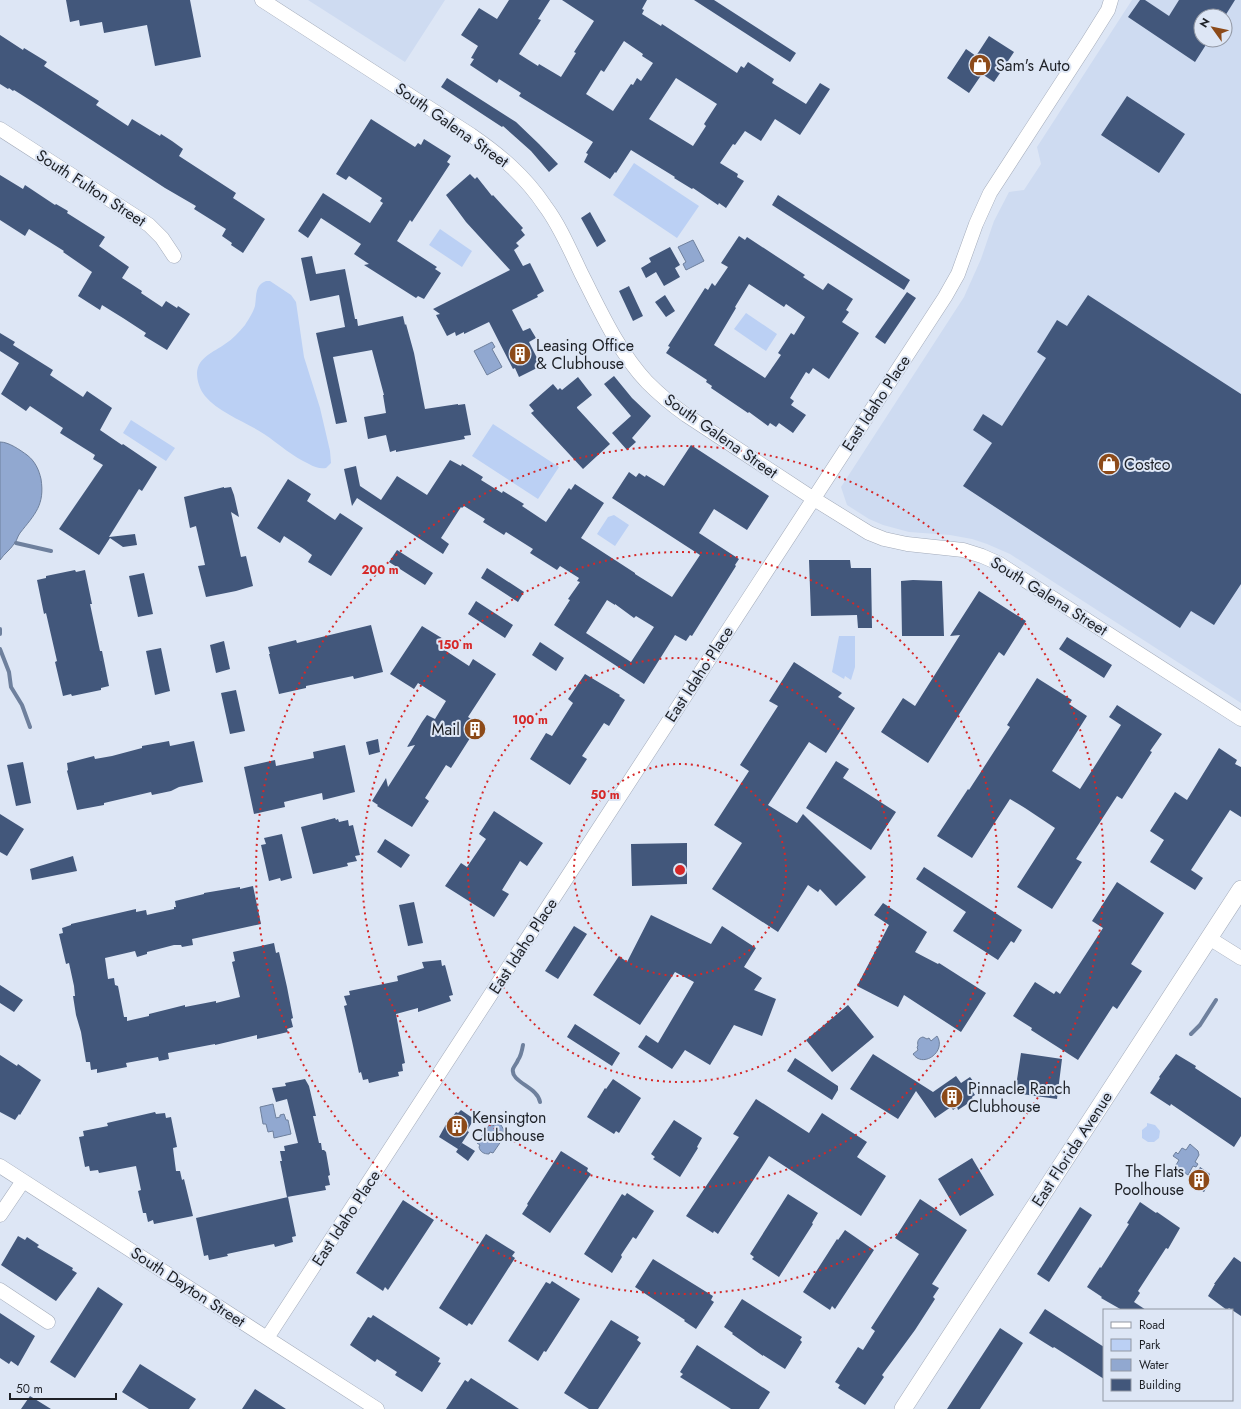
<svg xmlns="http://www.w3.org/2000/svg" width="1241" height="1409" viewBox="0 0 1241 1409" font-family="Jost,sans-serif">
	<rect width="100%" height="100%" fill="#dde6f5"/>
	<path fill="#cedbf1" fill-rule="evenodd" d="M308,0h137l-40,62z
		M1132,0h109v703l-231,-149 -23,-10 -15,-5 -22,-4 -41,-3 -26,-7 -14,-6 -22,-14 -6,-18 123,-190 17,-38 13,-38 15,-29 15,-2 17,-26 -4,-17zM1201,16h24v24h-24z"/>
	<path fill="#bbd0f4" d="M634,163l65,43 -22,32 -64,-43z
		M440,229l32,22 -10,16 -33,-22z
		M266,281h4l21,14 5,7 8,55 16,51 10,43 1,12 -5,5c-6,1 -12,-1 -17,-4 -16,-7 -30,-20 -45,-30 -18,-12 -45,-21 -59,-38 -5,-6 -8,-15 -8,-23 1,-16 17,-21 28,-29 8,-5 14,-12 20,-19 3,-5 8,-12 10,-19 2,-10 -1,-20 11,-25z
		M746,313l31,21 -11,17 -32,-22z
		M131,420l44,28 -9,13 -43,-28z
		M493,424l66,43 -21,32 -66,-43z
		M614,515l15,10 -14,21 -18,-12 11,-17z
		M839,636h16v31l-4,13 -6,-4 -1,3 -12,-7z
		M1147,1123l8,2 5,6 -1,7 -5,4h-6l-6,-4v-8l5,-4z"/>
	<path fill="#91a8d0" stroke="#6e809d" d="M693,240l11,21 -18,9 -3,-6 3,-2 -8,-15z
		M492,342l3,5 -3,2 10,18 -15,8 -13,-24z
		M0,442c9,0 20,8 27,13 8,6 12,15 14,24 4,26 -6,35 -21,54 -3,4 -3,8 -6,11 -4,6 -10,10 -14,16z
		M937,1036c10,15 -14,33 -24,18l5,-4 -1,-3 1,-1c-1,-4 0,-8 5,-9l4,2 2,-1 2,3z
		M273,1104l3,14 4,-1v-2l4,-1 2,6h2l3,14 -17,4 -1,-7 -5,1 -2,-8h-3l-3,-17z
		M490,1124l3,2 3,-3 5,2 3,5 -1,2 3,2 -13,19 -3,-1 -1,2c-5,0 -9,-2 -10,-7l1,-2 -3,-2z
		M1190,1144l8,7 1,4 -4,7 3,2 -2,3 -3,-1 -5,9 -3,-2 -3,3 -9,-6 6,-10 -6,-4 3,-4 2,2 4,-6 4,2z"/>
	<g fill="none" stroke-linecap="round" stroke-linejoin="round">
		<path stroke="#6e809d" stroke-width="4" d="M16,543l35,8
			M0,629v5
			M0,649l9,23 2,15 11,18 8,22
			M1191,1034l9,-9 16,-25
			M523,1045c-1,6 -2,11 -5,15 -1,3 -4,6 -5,9 -3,13 25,18 27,33"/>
	</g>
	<path fill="#42577b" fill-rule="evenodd" d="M66,0h124l11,57 -46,9 -8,-41 -43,8 -2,-11 -22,4 -1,-6 -9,2z
		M509,0h41l-12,19 3,1 -22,34 19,12 1,-2 22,13 15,-24 -2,-1 20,-31 -32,-21h85l-5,9 2,1 -2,4 19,12 1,-2 75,49 4,-7 3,2 4,-6 26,17 -2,4 34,21 14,-21 10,6 -30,46 -25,-16 -14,22 -16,-10 -10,14 -2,-1 -13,19 18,11 -1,3 7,4 -18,27 -7,-5 -1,2 -25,-17 -1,1 -18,-11 1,-1 -44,-27 -15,23 -1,-1 -5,7 -26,-17 4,-8 -2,-1 7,-11 -74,-46 2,-3 -22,-14 -2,4 -27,-18 4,-6 -3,-1 7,-12 -17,-11 18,-27 18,11zM624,41l19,13 -1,2 11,7 -12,18 -4,-3 -4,7 -2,-1 -18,27 -27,-17 15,-24 3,2zM676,78l41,26 -13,20 2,2 -13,20 -44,-27z
		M694,0h20l82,53 -6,9z
		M1140,0h5l24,16 10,-16h56l-10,16h-24v24h8l-14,22 -67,-45z
		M0,35l23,15 1,-2 23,14 -3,4 55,35 -3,4 32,21 4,-7 28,17 1,-2 11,7 11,8 -4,7 57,37 -3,5 32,21 -22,34 -12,-8 1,-2 -10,-7 4,-7 -32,-20 2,-3 -31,-18 -124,-81 -27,-17 -1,1 -4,-3 -1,1 -8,-5z
		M989,36l25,16 -20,30 -12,-8 -13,19 -22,-15 19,-29 10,7z
		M447,78l69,44 23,22 19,20 -9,8 -18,-21 -28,-25 -1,1 -61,-40z
		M1127,96l58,38 -26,39 -58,-38z
		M371,119l44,28 3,-4 3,2 3,-6 27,17 -4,6 3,2 -38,58 -2,-2 -13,21 40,26 -2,2 6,4 -17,26 -6,-3 -2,2 -52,-33 5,-1 -15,-10 7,-10 -40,-26 -13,20 -10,-7 25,-38 47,30 13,-20 -3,-2 2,-3 -33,-22 -3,4 -10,-6z
		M470,174l5,5 2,-2 15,19 1,-1 30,33 -2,2 4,5 -9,8 3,3 -5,4 9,16 7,-3 14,28 -7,4 1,2 -26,13 11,21 7,-3 6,10 -7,4 10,20v5l-20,10 -4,-9 -2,1 -24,-47 -25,12v-2l-8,4 -1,-4 -8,4 -11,-21 4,-1 -7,-5 77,-39 -44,-48 -20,-27z
		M0,175l23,14 2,-4 30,20 1,-1 12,7 -1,2 38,24 -6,9 30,21 -7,11 20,13 -1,2 21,14 4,-6 11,7 1,-2 12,8 -23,36 -23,-14 2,-3 -23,-15 -21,-13 -2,5 -22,-14 14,-24 -29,-20 1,-1 -35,-22 -4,7 -25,-16z
		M778,195l132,85 -6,10 -132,-85z
		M590,212l16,29 -9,6 -16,-29z
		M739,236l6,4 2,-3 58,38 -2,2 20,13 5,-7 25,16 -7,11 3,2 -7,10 17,11 -30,46 -16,-11 -4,6 -3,-2 -16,26 4,3 -3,4 15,10 -13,18 -14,-10 -3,4 -6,-4 -2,3 -19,-14 -1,1 -37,-25 1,-2 -6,-4 1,-2 -41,-27 4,-6 -2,-1 37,-58 3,2 4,-7 3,3 13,-19 -7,-4zM749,284l35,23 2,-3 19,13 -11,18 -3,-2 -13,20 3,2 -16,23 -51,-33 22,-37 -1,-1z
		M670,247l10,18 -5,3 5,9 -16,9 -8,-14 -10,6 -5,-10 10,-6 -2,-4z
		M312,256l4,18 29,-5 10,50h2l1,7 45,-10 2,9 1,-1 8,29 11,56 33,-5v1l7,-1 6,31 -7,1 1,3 -69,13v-2l-6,2 -4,-17 -18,4 -4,-22 22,-4 -3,-18h1l-12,-45 -39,7 14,65 -11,2 -20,-91 29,-6 -6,-32 -29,6 -9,-43z
		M629,286l14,30 -10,5 -14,-30z
		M907,292l9,6 -31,46 -10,-7z
		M665,295l10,16 -9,6 -11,-15z
		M1088,295l153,99v190l-27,41 -23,-14 -11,17 -217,-142 29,-43 -19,-13 10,-16 19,12 44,-68 -9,-6 20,-32 10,6z
		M0,333l15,9 -2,3 40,25 -3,5 33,22 4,-6 25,17 -12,22 22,15 1,-1 34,23 -15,24 -3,-2 -30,48 26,-3 2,11 -14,2 -13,-9 -11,17 -40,-26 44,-64 -10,-6 2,-4 -35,-22 3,-5 -33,-22 -4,5 -25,-17 18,-31 -19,-12z
		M614,376l18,22 19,18 -19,22 4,4 -9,8 -15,-17 19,-17 -27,-32z
		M578,377l14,18 -15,12v1l33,36 -27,25 -52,-56 3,-2 -5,-6 24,-21 5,6 2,-2 2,2z
		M691,445l78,51 -22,34 -33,-21 -15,24 40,26 -4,6 1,1 -44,70 -2,-1 -4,6 -11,-6 -31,49 -90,-59 16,-25 -2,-1 12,-17 -3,-1 2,-3 -19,-12 -3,4 -27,-17 3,-4 -27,-17 -2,3 -21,-13 2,-3 -21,-13 -2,2 -1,-1 -20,31 8,6 -6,10 -86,-56 -5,8 -8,-37 12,-3 4,20 21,14 16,-24 30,19 23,-35 11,6 1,-2 21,13 -2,3 21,13 1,-2 21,13 -2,2 24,16 23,-34 2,2 4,-6 29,19 -23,35 54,35v1l37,23 28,-42 -88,-57 17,-26 7,5 3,-4 6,4 1,-2 18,11zM607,600l8,5v-1l19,14 2,-2 18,11 -23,35 -45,-29z
		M288,479l23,15 -4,7 19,13 9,6 5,-7 23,15 -32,48 -23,-14 4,-7 -8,-6 -20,-13 -4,7 -23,-15z
		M224,487v1l7,-1 3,8 5,22 -8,-5 10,45 5,-1 7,30 -17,5 -30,6 -8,-31 7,-1 -9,-39 -6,2 -6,-31z
		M397,550l36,23 -8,12 -36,-23z
		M809,560h41l1,8h20l1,60h-14l-1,-13 -46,1z
		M487,568l37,24 -6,10 -37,-24z
		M75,570l1,2 9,-2 7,34h-2l10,47h2l7,35 -8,2v2l-29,6 -1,-2 -8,2 -8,-34 2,-1 -11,-48 -2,1 -7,-34 9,-2v-2z
		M144,573l9,41 -15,3 -9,-41z
		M913,580l29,1 2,55h-42l-1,-55z
		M979,591l47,30 -22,35 -5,-4 -71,111 -47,-31 22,-34 12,8 45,-71 -10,1z
		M476,601l37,24 -8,13 -37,-24z
		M371,625l12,47 -29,7 -1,-3 -47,10v2l-27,6 -10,-40h1l-2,-7 28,-7 1,3z
		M422,626l23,14 -5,7 29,19 4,-7 23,15 -28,43 14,9 -6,11 -4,-2 -21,33 -5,-3 -21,33 4,3 -17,26 -35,-21 1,-1 -6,-4 14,-23 2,9 27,-42 -8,2 15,-25 5,-7 8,4 11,-18 -28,-18 -4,6 -24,-15z
		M1067,637l45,28 -8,13 -45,-29z
		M224,641l6,28 -14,4 -6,-28z
		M540,642l24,16 -8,13 -24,-16z
		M161,648l9,43 -15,4 -9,-44z
		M794,662l48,31 -4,4 17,11 -29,45 -17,-11 -41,63 29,18 6,-9 63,63 -30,29 -16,-17 -2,3 -10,-7 -30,47 -66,-43 30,-46 -28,-18 35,-54 -9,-6 38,-59 -9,-5z
		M585,674l35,21 -1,1 6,4 -16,26 -5,-3 -22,33 5,3 -17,26 -40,-26 16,-26 6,3 21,-33 -5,-4z
		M1037,678l35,22 -3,4 18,12 -35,55 28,18 41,-64 -12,-8 8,-12 45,29 -12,17 2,1 -30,47 -5,-3 -41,63 6,3 -30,47 -35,-22 38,-59 -30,-20 -15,-9 -38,59 -35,-22 31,-47 1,1 41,-63 -3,-2z
		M236,690l9,41 -15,3 -9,-41z
		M378,739l2,13 -11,3 -3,-13z
		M169,741l1,5 24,-5 9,41 -24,5 -8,4 -19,4 -1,-3 -47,11v2l-27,5 -10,-39 1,-1 -1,-7 27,-7 1,3 17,-3 30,-8v-2z
		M345,745l10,47 -32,8 -1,-7 -38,9 1,5 -31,7 -10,-47 31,-7 1,6 38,-8 -1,-6z
		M1219,748l18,12 -2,4 6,3v50l-11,-7 -39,60 12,8 -8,12 -45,-28 14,-22 -14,-9 25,-39 12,8z
		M836,761l13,8 -6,9 53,34 -25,38 -65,-42z
		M23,762l8,41 -15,3 -9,-41z
		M494,811l49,32 -16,23 -7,-5 -18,29 7,4 -15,23 -49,-31 16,-23 6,4 19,-28 -7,-5z
		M0,814l24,15 -17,27 -7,-4z
		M335,818l1,2 2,-1 1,3 9,-2 1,6 4,-1 7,30 -5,1 2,5 -10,2 1,3 -35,8 -12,-47z
		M282,834l10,44 -11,3 -1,-3 -11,3 -8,-36 5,-1 -2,-6z
		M385,839l25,16 -9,13 -24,-16z
		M687,843v41l-55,2 -1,-42z
		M73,856l4,15 -45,9 -2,-11z
		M924,867l98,63 -8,13 -3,-2 -13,19 -45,-29 13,-19 -50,-33z
		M1117,882l47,31 -33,51 11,7 -25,38 -4,-3 -35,54 -47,-30 1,-2 -19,-12 22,-34 19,12 2,-3 4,3 43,-66 -11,-7z
		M253,886l8,38 -69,15 1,6 -11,2 -1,-2h-7l-27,7v2l-10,3 -2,-6 -30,7 3,21 6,-1 1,7 3,1 6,31h3v4l22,-5v-2l36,-9v2l31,-6v2l24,-6 -8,-35 3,-1 -2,-9 41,-9 2,10 3,-1 8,35 6,31 -2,1 2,8 -6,2 1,3 -13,3 -18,4v-4l-42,10v-1l-47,9 1,6 -10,2 -1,-4 -32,6 1,4 -30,6v-4l-6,1 -1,-8h-4l-5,-30 -5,-17 -3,-19h2l-1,-10 -5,-23 -3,1 -7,-30 4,-1 -1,-5 9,-3v-1l65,-15v3l10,-2 1,5 4,-1 23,-5v-2h2l-1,-6 29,-7v-1l36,-6v2z
		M414,902l9,41 -15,3 -9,-41z
		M883,903l44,29 -12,20 23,12 1,-1 47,30 -25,39 -57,-37 -6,12 -41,-21 32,-61 -15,-10z
		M651,915l60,29 11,-18 34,22 -12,19 18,11 -8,12 22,9 -14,37 -28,-11 -24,40 -25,-15 -13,19 -34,-22 8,-12 12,8 36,-61 -19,-10 -35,53 -47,-30 26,-39 8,6z
		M574,926l13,8 -29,45 -13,-8z
		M441,960l1,6 3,-1 8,30 -4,1 2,5 -33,11v-4l-22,6 9,49 -3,1 1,7 -5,1 1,4 -18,4 -12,3 -1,-4 -5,1 -2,-8 -2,1 -7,-32 -8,-35 3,-1 -3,-9 6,-1 -1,-4 49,-10 -1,-5 27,-8 -2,-6z
		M0,985l23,15 -9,12 -14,-9z
		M848,1005l26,32 -42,35 -26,-32z
		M575,1024l45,29 -8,13 -45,-29z
		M1021,1053l41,6 -5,40 -42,-6z
		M873,1054l60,38 23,-16 5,7 9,-6 7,9 -6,3 4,6 -3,2 1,3 -15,10 -1,-3 -4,3 -2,-3 -16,11 -19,-27 -18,28 -48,-30z
		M1176,1054l20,12 -1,2 46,30v38l-7,11 -63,-43 -1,2 -20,-13 10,-15 -1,-1z
		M0,1055l17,11 1,-2 23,16 -21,35 -1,-1 -4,6 -15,-8z
		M795,1058l43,28v4l-6,10 -45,-29z
		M305,1079l4,7 7,30h-3l6,27h2l1,7h2l2,2 4,23 -2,1 2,9 -5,1 1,4 -39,7 -7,-36h2l-2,-10h5l-1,-5 14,-3 -11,-44 -11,3 -4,-14 14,-2 -1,-3z
		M613,1079l28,19 -22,35 -3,-2 -2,3 -27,-17 18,-29 1,1z
		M756,1099l53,34 13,-20 45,29 -10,15 29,19 -25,40 -92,-60 -51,78 -4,-3 -1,2 -27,-17 53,-79 -6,-3z
		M461,1110l13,9 -7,12 2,1 -11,17 -19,-12 10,-18 1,1 6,-8 2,1z
		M155,1112l1,2 9,-1 1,5 5,-1 6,30 -4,1 3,23h4l2,9 2,-1 9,37 -39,8 -1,-4 -5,2 -2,-9h-3l-5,-22 3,-1 -5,-24 -37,7 -1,-3 -8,1 -1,-5 -4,1 -6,-30 5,-1 -1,-5 25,-5 -1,-3z
		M674,1120l28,18 -5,9 1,1 -18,29 -27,-18 2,-2 -4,-3z
		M462,1143l13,8 -7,10 -12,-9z
		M561,1151l27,17 -1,3 4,3 -41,59 -28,-19 6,-9 -1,-1z
		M972,1158l22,37 -34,21 -22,-37z
		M1200,1167l10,7 -3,5 3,2 -6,11 -16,-10 7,-10 2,1z
		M627,1193l27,18 -18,28 -3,-2 -12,18 1,2 -10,16 -28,-19 38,-60 3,2z
		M788,1194l30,19 -6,10 1,1 -34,53 -27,-18 2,-2 -4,-3z
		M288,1197l8,39 -4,1 1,5 -18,5 -1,-3 -47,10 1,2 -19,4 -1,-5 -4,1 -8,-38z
		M920,1199l47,31 -35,54 7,4 -6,9 2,2 -20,31 -33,45 2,2 -19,28 -27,-17 2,-3 -5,-3 23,-35 5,3 12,-19 -4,-3 48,-74 -24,-16z
		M403,1200l31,20 -46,70 -3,-3 -2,4 -27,-18z
		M1140,1202l16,11 1,-1 23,16 -12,21 -2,-1 -28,43 2,2 -6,9 12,8h-24l-21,-12 1,-1 -15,-10 13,-20 1,1 28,-44 -2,-1z
		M1080,1207l12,8 -43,67 -12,-8z
		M845,1230l29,20 -39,59 -3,-3 -2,4 -27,-18 34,-53 1,1z
		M486,1234l29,18 -3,4 3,2 -43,67 -3,-2 -2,3 -28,-18z
		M18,1236l7,4 2,-3 12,8 -2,2 36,21 -1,2 5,3 -21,28 -55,-36z
		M1234,1257l7,5v54l-12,-8 -2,2 -19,-14 7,-12h-1z
		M653,1259l60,37 -2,4 3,2 -18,27 -12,-8 1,-1 -50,-33z
		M552,1281l28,18 -34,53 -2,-1 -6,10 -30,-20 38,-59 4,2z
		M98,1287l25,17 -48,74 -25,-16z
		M742,1299l60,38 -2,3 2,2 -17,27 -22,-14v1l-31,-22 1,-1 -9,-6z
		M1045,1309l59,38v32l-50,-32 -1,1 -24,-15z
		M0,1313l35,23 -17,30 -7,-5 -2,3 -9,-6z
		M373,1315l67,43 -2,4 3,1 -19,29 -27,-17 2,-3 -20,-13 -2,3 -25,-17 18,-28 3,1z
		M611,1320l28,17 -2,3 4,3 -43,66h-9l-25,-16z
		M1000,1328l23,15 -43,66h-33z
		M697,1345l73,47 -11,17h-28l-51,-32 3,-3 -3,-2z
		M140,1364l56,35 -7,10h-40l-27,-17z
		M471,1378l28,18 20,13h-73l19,-29 3,2z
		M255,1389l31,20h-44z
		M30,1396l21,13h-30z"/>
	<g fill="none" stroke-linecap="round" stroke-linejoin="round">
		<g stroke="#a3abba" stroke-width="15">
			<path id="minor" d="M262,0l209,135c29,20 54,41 74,71 15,20 25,44 36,67 19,37 37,78 66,109 12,12 25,23 39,33l128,84 55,34 15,6 23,5 56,6 19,6 16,7 243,156
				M0,129l149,96 13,13 12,18
				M1209,938l32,20
				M0,1166l377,243
				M0,1215l23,-34
				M0,1290l48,32
				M267,1338l678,-1041 13,-23 18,-50 14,-31 98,-151 20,-32 3,-10"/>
		</g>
		<g stroke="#a3abba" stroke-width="18">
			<path id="major" d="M903,1409l338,-520"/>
		</g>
		<use href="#minor" stroke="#fff" stroke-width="14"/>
		<use href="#major" stroke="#fff" stroke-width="17"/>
	</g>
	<g fill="none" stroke="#d62828" stroke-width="2" stroke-dasharray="2 4">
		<circle cx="680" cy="870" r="106"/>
		<circle cx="680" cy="870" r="212"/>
		<circle cx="680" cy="870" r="318"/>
		<circle cx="680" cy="870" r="424"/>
	</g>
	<defs>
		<g id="shop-disc" transform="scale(1.15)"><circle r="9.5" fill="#8c4a19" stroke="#dde6f5"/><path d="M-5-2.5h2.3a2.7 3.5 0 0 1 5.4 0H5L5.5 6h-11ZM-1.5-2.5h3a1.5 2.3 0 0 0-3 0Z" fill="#fff"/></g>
		<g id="building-disc" transform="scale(1.15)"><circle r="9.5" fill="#8c4a19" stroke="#dde6f5"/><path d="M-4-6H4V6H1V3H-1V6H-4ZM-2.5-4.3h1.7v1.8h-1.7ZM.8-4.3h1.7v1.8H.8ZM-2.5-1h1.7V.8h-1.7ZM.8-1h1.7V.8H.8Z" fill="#fff"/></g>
	</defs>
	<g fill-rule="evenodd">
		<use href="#shop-disc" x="980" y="65"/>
		<use href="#building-disc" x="520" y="354"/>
		<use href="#shop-disc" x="1109" y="464"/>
		<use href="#building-disc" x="475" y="729"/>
		<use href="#building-disc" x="952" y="1097"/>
		<use href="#building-disc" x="457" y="1126"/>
		<use href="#building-disc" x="1199" y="1180"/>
	</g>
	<g text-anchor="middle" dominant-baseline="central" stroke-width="4" stroke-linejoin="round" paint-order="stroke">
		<g font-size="16" fill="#1e2127" stroke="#dde6f5" text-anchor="start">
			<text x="996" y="65">Sam's Auto</text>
			<text x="536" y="345">Leasing Office<tspan x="536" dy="18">&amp; Clubhouse</tspan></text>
			<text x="1124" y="464">Costco</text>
			<text x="460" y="729" text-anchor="end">Mail</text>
			<text x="968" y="1088">Pinnacle Ranch<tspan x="968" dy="18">Clubhouse</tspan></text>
			<text x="472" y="1117">Kensington<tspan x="472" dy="18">Clubhouse</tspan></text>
			<text x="1184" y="1171" text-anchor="end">The Flats<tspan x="1184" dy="18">Poolhouse</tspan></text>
		</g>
		<g font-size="16" fill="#1e2127" stroke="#dde6f5">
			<text transform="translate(452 125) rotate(35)">South Galena Street</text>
			<text transform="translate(91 188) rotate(33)">South Fulton Street</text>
			<text transform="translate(876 403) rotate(-57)">East Idaho Place</text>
			<text transform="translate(721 436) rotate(35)">South Galena Street</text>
			<text transform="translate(1049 596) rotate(32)">South Galena Street</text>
			<text transform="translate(699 674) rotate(-57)">East Idaho Place</text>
			<text transform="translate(523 946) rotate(-57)">East Idaho Place</text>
			<text transform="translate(1072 1149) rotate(-57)">East Florida Avenue</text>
			<text transform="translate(346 1218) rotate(-57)">East Idaho Place</text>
			<text transform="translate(188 1287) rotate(33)">South Dayton Street</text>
		</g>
	</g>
	<circle cx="680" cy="870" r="6" fill="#d62828" stroke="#dde6f5" stroke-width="2"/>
	<g font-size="12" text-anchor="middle" font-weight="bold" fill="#d62828" stroke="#dde6f5" stroke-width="4" stroke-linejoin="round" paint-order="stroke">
		<text x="380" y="574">200 m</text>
		<text x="455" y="649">150 m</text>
		<text x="530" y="724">100 m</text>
		<text x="605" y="799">50 m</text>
	</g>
	<rect x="1103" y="1309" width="130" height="92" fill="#dde6f5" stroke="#9197a3"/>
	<rect x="1111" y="1322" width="20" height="6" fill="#ffffff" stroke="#9197a3"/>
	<text x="1139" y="1329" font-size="12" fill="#1e2127">Road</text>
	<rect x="1111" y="1339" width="20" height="12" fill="#bbd0f4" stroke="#9197a3"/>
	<text x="1139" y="1349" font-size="12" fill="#1e2127">Park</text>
	<rect x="1111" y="1359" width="20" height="12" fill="#91a8d0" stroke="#9197a3"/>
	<text x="1139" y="1369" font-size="12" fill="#1e2127">Water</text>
	<rect x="1111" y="1379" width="20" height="12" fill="#42577b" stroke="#9197a3"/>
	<text x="1139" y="1389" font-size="12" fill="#1e2127">Building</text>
	<g transform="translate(1213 28) rotate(303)"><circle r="19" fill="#dde6f5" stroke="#9197a3"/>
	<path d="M0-3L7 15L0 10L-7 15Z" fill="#8c4a19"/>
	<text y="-6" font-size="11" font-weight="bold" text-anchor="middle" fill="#1e2127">N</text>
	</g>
	<path d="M10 1393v6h106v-6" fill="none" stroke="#1e2127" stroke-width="2"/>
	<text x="16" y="1393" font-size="12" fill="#1e2127" stroke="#dde6f5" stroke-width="3" paint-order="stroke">50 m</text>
</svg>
